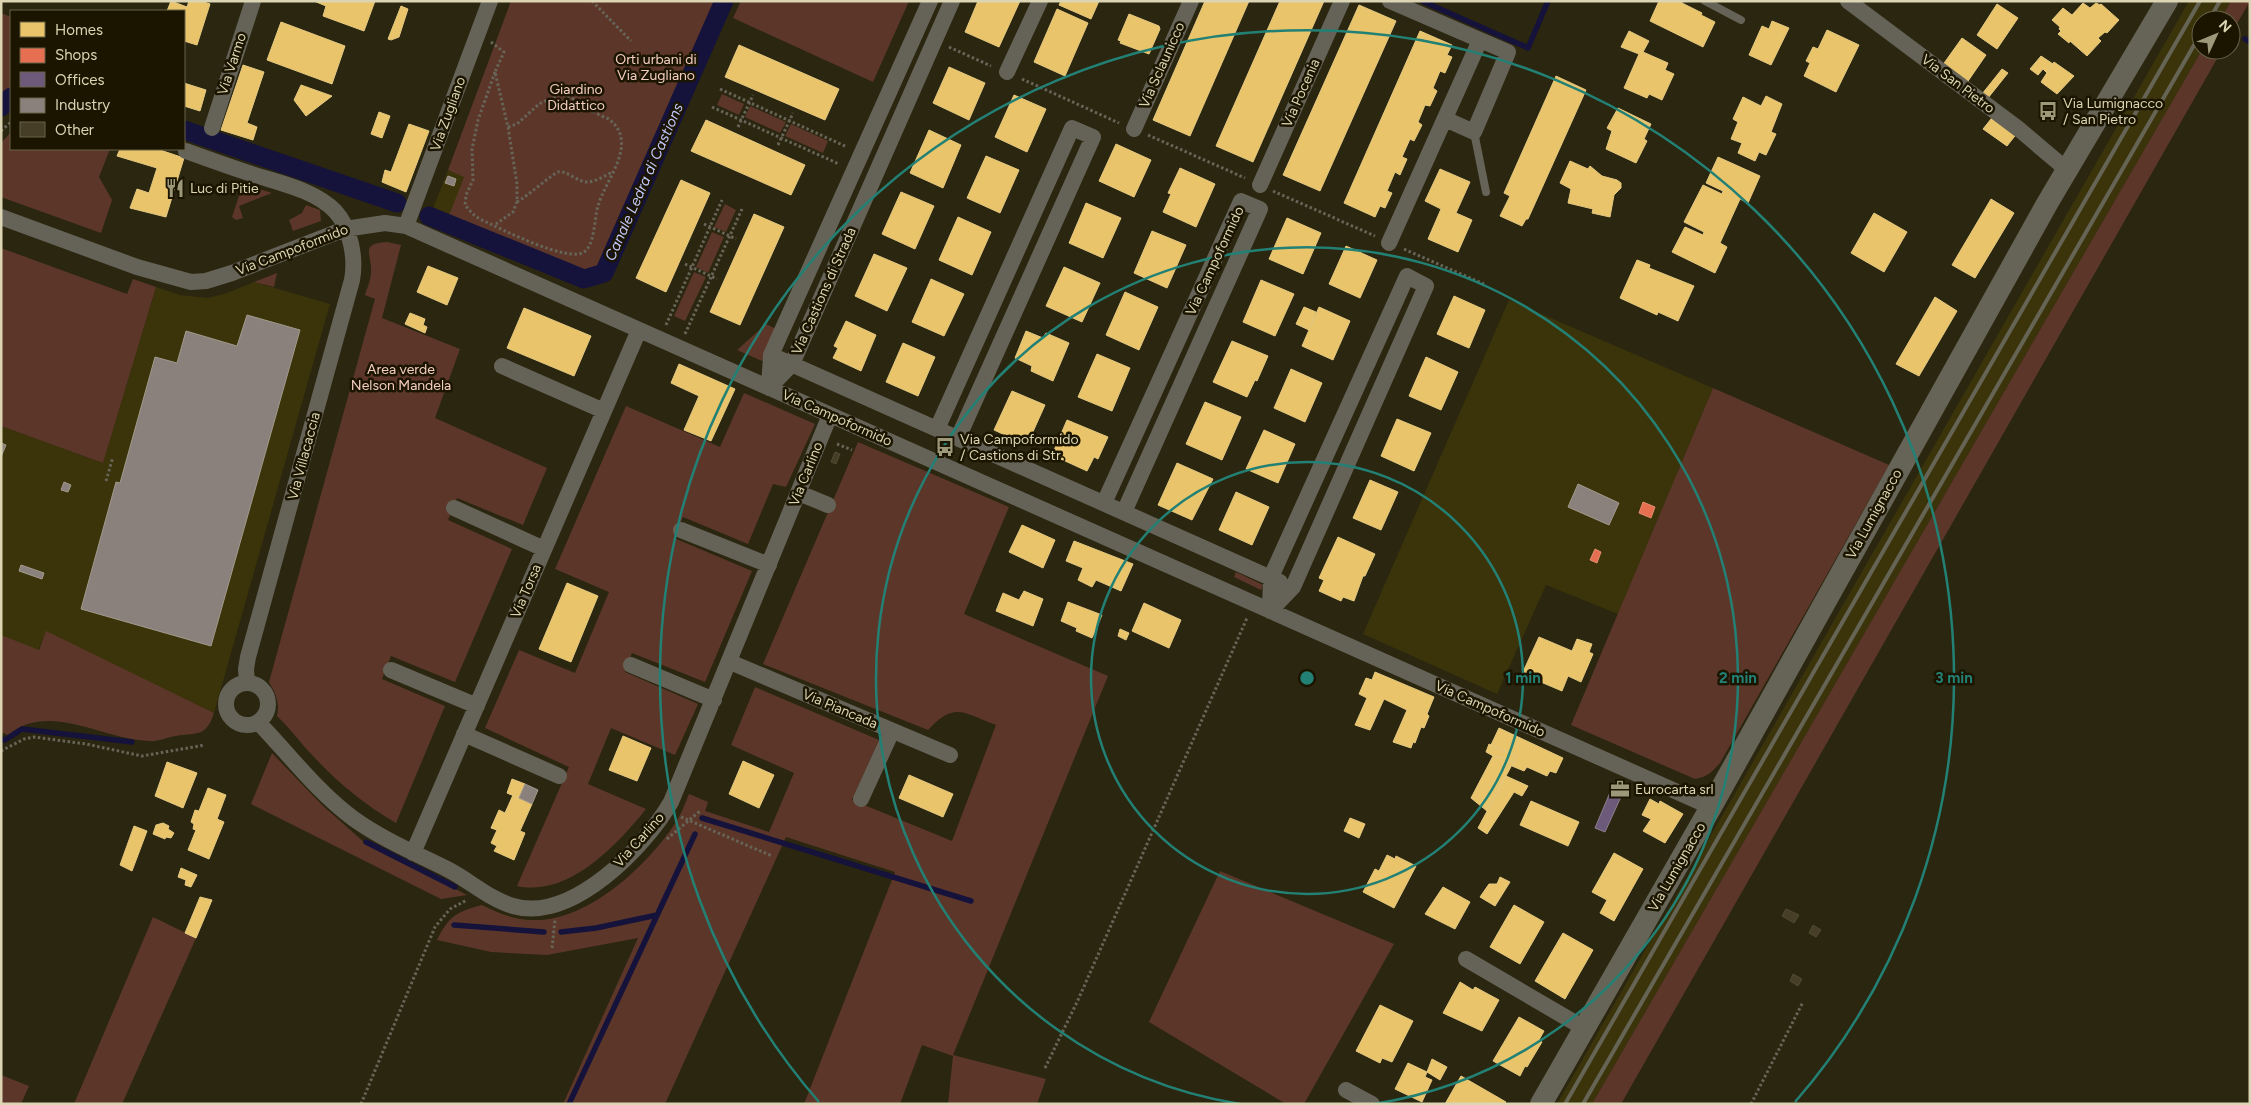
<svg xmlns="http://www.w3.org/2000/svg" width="2251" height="1105" viewBox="0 0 2251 1105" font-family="Figtree,sans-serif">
	<rect width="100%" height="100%" fill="#2a2610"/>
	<path fill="#3b340a" d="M2189,1h42l-11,19h-19l1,30 -610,1054h-35z
		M448,170l17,7 -17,41 -16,-7z
		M254,282l76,22 -116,409 -168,-81 -45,100v-306l102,37 53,-176 24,8 28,3 19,-5z
		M1509,300l204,88 -95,226 -72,-29 -49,109 -134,-60z"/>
	<path fill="#5c3729" d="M511,1h209l-119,271 -17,5 -136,-59 16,-41 -16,-7z
		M741,1h168l-36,81 -140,-64z
		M2231,1h19l-19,33v-14h-11z
		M1,13l10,4v75l-10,11z
		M2202,50h20l-601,1054h-29z
		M722,94l22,10 -5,11 -22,-10z
		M750,106l36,16 -6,11 -35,-16z
		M791,124l37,17 -5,12 -38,-17z
		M11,132v17h99l-11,28 13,23 -11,33 -100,-36v-54z
		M243,184l29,9 -33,13 4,12 -7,2 -4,-3z
		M725,204l11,6 -10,22 -12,-5z
		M306,205l14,5 1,11 -28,10 -4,-11 13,-7z
		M712,232l12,5 -16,36 -12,-6z
		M387,242l14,3 -19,73 78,31 -25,69 112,50 -24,57 -66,-27 -9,22 64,29 -57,133 -64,-26 -9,23 63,27 -49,117c-31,-18 -58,-40 -82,-66 -13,-13 -23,-28 -37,-41 3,-13 -1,-22 -8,-34l106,-383 -10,-4c2,-7 6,-15 6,-23 1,-19 -12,-28 16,-30z
		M1,248l126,46 6,-15 23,8 -53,176 -102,-37z
		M694,272l12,5 -21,44 -11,-5z
		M277,273l-3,14 -20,-5z
		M766,324l10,5 -14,32 -25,-11z
		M1713,388l176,77 -169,298c-8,9 -13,14 -25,16l-124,-54z
		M744,393l71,31 -29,63 -13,-3 -25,60 -65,-27 -9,21 78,33 -47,111 -73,-29 -7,19 73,32 -23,51 -64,-27 -23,56 58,25c-30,37 -77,88 -129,77l52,-119 -84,-39 34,-78 56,23 34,-81 -54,-23 71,-163 94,41z
		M858,442l151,65 -45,107 144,62 -155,379 93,24 -9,25h-89l5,-48 -31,-11 -22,59h-96l91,-232 -109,-35 -121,267h-102l75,-166 -91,17 -56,-3 -54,-12c12,-24 19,-28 45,-35 16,8 32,15 51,15 55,2 115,-55 143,-98 6,-9 9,-19 13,-28l19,8 -3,9 64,21 25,-59 -63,-28 24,-58 124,53 -27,60 100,41 44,-116c-33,-12 -41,-24 -68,5l-165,-66z
		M1236,572l27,13 -2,5 -27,-13z
		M46,631l168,82c-8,25 -17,19 -38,23 -9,1 -18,6 -27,5 -46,-1 -100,-40 -141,-6l-7,-3v-97l38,15z
		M272,753l50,52 43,38 102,52 -26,4 -190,-95z
		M1220,871l174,73 -90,160h-18l-137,-82z
		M153,917l43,21 -74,166h-48z
		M1,1075l28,11 -8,18h-20z"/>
	<path fill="#e9c46a" stroke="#e5c980" d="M171,1l16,6 2,-6h12l9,3 -13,41 -13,-4v-30h-17z
		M314,1h61l-11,30 -41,-15 3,-10z
		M978,1h42l-21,46 -34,-15z
		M1061,1h38l-8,18 -32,-14z
		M1205,1h44l-59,135 -37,-16z
		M1280,1h44l-71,161 -37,-16z
		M1659,1h23v2l20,10 -1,2 14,7 -12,25 -53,-26z
		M2083,3l7,5 6,-5 4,2 1,-1 18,16 -12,13 -2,-1 -7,6 3,3 -14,15 -17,-15 -1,2 -11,-9 3,-3 -2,-2 1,-2 -8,-7 11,-12 9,7z
		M1997,4l21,14 -21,31 -20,-14z
		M1359,5l37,16 -76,170 -37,-16z
		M401,6l7,3 -9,28 -8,3 -3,-1z
		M1057,9l31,14 -23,53 -31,-14z
		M1129,14l30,12 1,3 -11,25 -29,-11 1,-2 -3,-1z
		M1772,21l17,7 -18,37 -22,-10 13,-29 7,3z
		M281,22l64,24 -13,38 -65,-24z
		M1827,30l32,15 -23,47 -32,-16 6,-13 -4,-2 7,-14 5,2z
		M1420,31l32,14 -5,10 5,2 -7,16 -5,-2 -7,17 4,3 -7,15 -5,-1 -7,17 4,3 -8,16 -4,-2 -8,18 5,2 -7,16 -5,-3 -8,19 5,2 -7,15 -5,-2 -5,11 -31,-14z
		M1629,31l20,10 -6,11 25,11 -3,7 9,4 -12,26 -13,-6 -2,4 -23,-10 15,-34 -18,-7z
		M1962,38l24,17 -20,29 -24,-18z
		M739,45l100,44 -14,31 -100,-43z
		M2041,56l12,8 -6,9 -4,-4 -5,6 -8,-6z
		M2054,62l20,14 -17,18 -16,-12z
		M243,65l21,7 -17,51 10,4 -4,13 -32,-10z
		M949,67l36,16 -16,37 -36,-17z
		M2002,69l6,4 -20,25 -6,-4z
		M1556,76l30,14 -58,129h-2l-4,7 -22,-10 10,-20 -6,-3z
		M184,83l22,7 -6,21 -16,-5z
		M301,85l31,11 -26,20 -12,-16z
		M1014,95l32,14 -19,43 -32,-15z
		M1766,96l16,8 -11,28 5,2 -10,21 -7,-3 -4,9 -17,-8 4,-10 -11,-4 7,-17 -5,-3 10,-22 18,9z
		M1618,108l33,16 -7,15 3,2 -11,22 -30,-14 6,-18 -5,-3z
		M379,112l11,4 -8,22 -11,-4z
		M1995,114l23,18 -11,14 -24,-17z
		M706,120l99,45 -14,30 -100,-44z
		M409,124l20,7 -23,61 -24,-10 3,-12 6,2z
		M929,130l32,15 -18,43 -33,-15z
		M1116,144l35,16 -17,37 -35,-16z
		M120,149h37l27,9 -18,59 -36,-9 7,-19 12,4 8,-25 -40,-12z
		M986,156l33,14 -19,43 -33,-15z
		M1718,157l42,19 -12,27 -8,-4 -20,44 7,4 -12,26 -43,-21 13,-25 18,8 1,-3 -20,-10 19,-37 19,9 1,-3 -17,-8z
		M1570,161l18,8 2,-3 12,10 15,4 4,3v5l-7,7 -4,22 -18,-4 1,-4 -25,-6 3,-14 -11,-6z
		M1180,168l35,16 -19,43 -33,-15 8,-18 -3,-1z
		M1440,169l30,13 -14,31 16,7 -14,32 -30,-13 13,-30 -16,-8z
		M681,180l29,13 -44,99 -30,-14z
		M901,192l33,14 -19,43 -33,-15z
		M1991,199l23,14 -39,65 -23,-13z
		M1086,203l35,15 -18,40 -34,-15z
		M1874,213l33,19 -23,40 -33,-19z
		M754,214l30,13 -44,98 -30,-13z
		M958,217l33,15 -19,43 -33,-15z
		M1287,218l34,15 -18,41 -34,-15z
		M1152,231l34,14 -19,43 -33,-15z
		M1346,246l31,14 -17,38 -31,-14z
		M874,254l33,14 -20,43 -32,-15z
		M1637,260l13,5 -1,3 45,18 -16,35 -20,-9 -1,3 -37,-17z
		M428,266l30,12 -11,27 -30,-13z
		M1064,267l36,16 -18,39 -36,-16z
		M931,279l33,15 -20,42 -32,-14z
		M1261,280l33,14 -19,42 -32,-14z
		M1125,292l33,15 -19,43 -33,-15z
		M1454,296l31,14 -16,38 -32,-14z
		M1935,297l22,14 -38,65 -23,-12z
		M1304,307l12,5 -7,18 -13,-6z
		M1319,307l31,14 -17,39 -31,-14z
		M524,308l67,28 -17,40 -67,-28z
		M410,313l15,6 -2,6 4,2 -2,6 -20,-9z
		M846,321l30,14 -15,36 -28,-13 5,-10 -4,-2z
		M1026,331l17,7 3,-5 23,10 -16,38 -22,-10 1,-5 -17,-8z
		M1232,341l36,15 -11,25 -2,-1 -8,17 -34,-15z
		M903,343l32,14 -17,39 -32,-14z
		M1097,354l33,14 -18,43 -34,-14z
		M1426,357l32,15 -17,38 -32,-14z
		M679,364l56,25 -24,52 -27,-11 15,-34 -28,-13z
		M1291,369l31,14 -17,39 -31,-14z
		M1012,391l33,14 -18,40 -33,-15z
		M1205,402l36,15 -19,43 -36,-16z
		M1397,419l34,14 -17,38 -33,-15z
		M1067,420l41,17 -10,22 -4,-2 -7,14 -35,-16z
		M1264,430l31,14 -17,39 -32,-14z
		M1177,463l36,16 -21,41 -34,-15z
		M1370,480l28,12 -17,38 -28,-12z
		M1236,492l33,15 -17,38 -33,-15z
		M1022,525l33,15 -12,28 -34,-16z
		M1338,537l37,17 -10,22h-2l-9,25 -11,-4 -2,4 -22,-10 5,-11 -5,-2z
		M1074,541l59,23 -12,27 -25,-11 -4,7 -14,-7 5,-12 -17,-7z
		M567,583l31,13 -27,66 -32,-13z
		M1024,591l19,8 -10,27 -37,-15 7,-18 16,7z
		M1068,602l34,13 -10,23 -16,-7 1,-3 -16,-7z
		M1144,603l37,17 -12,28 -37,-17z
		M1120,629l9,4 -3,7 -8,-4z
		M1539,637l33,14 5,-12 15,5 -3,8 4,2 -12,28 -13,-6 -6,15 -40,-17z
		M1375,672l59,25 -7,17 2,2 -5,12 -3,-1 -6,16 -2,-1 -2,6 -18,-6 14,-32 -23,-11 -14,31 -15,-5 12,-27 -8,-4 7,-16 6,2z
		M1499,728l64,30 -7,15 -6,-2 -3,5 -20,-9 -3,4 -12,-5 4,-10 -25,-11z
		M623,736l28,12 -14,33 -28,-11z
		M1489,744l27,12 -3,7 -15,-7 -1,2 -11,-6z
		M1493,756l4,2 1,-2 15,7 -26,48 -16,-13z
		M743,761l31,14 -15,33 -30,-14z
		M167,762l30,11 -14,35 -28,-12z
		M909,775l44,19 -10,23 -44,-19z
		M1506,776l22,10 -6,10 -8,-4 -27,42 -9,-6z
		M512,779l13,5 -6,14 -12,-5z
		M208,788l18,7 -9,24 7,3 -15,37 -21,-9 8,-20 -3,-1 1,-5 -3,-2 4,-12 4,1z
		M513,795l19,9 -12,27 5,2 -11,27 -20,-9 3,-5 -6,-3 6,-13 -6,-2 8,-18 6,3z
		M1650,799l9,5 1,-3 23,13 -18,29 -22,-12 8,-12 -9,-4z
		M1531,801l48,21 -11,24 -48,-21z
		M1350,818l15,6 -6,14 -15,-7z
		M163,823l6,3 -1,3 6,4 -3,5 -5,-1 -1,2 -12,-5 3,-9z
		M134,826l13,5 -15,40 -12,-6z
		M1614,853l29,16 -29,52 -14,-8 7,-13 -15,-8z
		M1387,855l8,4 1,-3 20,10 -22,42 -31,-16 12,-23 4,2z
		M181,868l16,7 -6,12 -6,-2 1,-5 -8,-3z
		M1500,877l10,5 -15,24 -15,-9 9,-13h8z
		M1443,887l27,15 -15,27 -30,-15z
		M200,897l12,3 -16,38 -11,-5z
		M1514,905l30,17 -24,42 -30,-17z
		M1563,933l30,17 -28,49 -30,-18z
		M1460,982l13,8 2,-3 24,13 -17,31 -39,-18z
		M1380,1005l33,16 -21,41 -10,-4 -2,5 -24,-12z
		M1519,1017l25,14 -5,9 3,2 -15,25 -2,-1 -5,10 -27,-15z
		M1432,1059l15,8 -7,13 -13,-8z
		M1408,1063l19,9 -2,5 7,3 -10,22 -27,-13z
		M1461,1076l45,26 -2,2h-59z"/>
	<path fill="#e76f51" stroke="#e38e6e" d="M1643,502l12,5 -4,11 -12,-5z
		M1595,549l6,3 -4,11 -7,-3z"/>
	<path fill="#6d597a" stroke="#8e7e8b" d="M1614,783l11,5 -20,44 -10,-4z"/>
	<path fill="#8a817c" stroke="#a29a8c" d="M448,176l8,3 -2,7 -9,-3z
		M247,315l53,15 -89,316 -130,-37 35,-127 4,1 35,-126 22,6 9,-32 51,15z
		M1,443l5,2 -5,12z
		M64,482l7,3 -3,7 -7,-2z
		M1578,484l41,19 -10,22 -41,-18z
		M21,565l23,8 -2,6 -23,-8z
		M525,784l13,6 -6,14 -13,-6z"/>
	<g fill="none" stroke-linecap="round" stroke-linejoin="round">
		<path stroke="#15123c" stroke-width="5.5" d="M1422,1l106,47 20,-47
			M2245,39l5,3
			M1,739l4,1 17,-11 110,13
			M702,818l269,83
			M366,842l89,45
			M454,925l90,7
			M561,932l35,-4 61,-13
			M569,1104l126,-270"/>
		<path stroke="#15123c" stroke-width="19" d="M1,107l10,-10
			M184,130l213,73
			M429,216l155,63 20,-6 120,-272"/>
	</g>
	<path fill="#473e27" stroke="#534a33" d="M835,452l5,2 -4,10 -5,-2z
		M1786,909l13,6 -5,8 -12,-7z
		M1813,925l8,5 -5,7 -7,-4z
		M1793,974l9,5 -4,7 -8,-5z"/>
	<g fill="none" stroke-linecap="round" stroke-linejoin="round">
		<path stroke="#676558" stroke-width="3" stroke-dasharray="2.5 2.5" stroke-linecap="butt" d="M592,1l39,40
			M491,42l13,10 -9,20 13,55 9,57v18l-4,10 -17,12
			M949,47l42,19
			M495,72l-17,48 -6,29 1,31 -7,15 -1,10c5,6 10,12 17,15 19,9 86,43 102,32 11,-7 10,-33 14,-46 7,-26 41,-62 12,-86 -4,-3 -10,-4 -14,-7 -14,-7 -19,-15 -36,-19l-21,10 -22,20 -9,3
			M1022,79l97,44
			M720,89l127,58
			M712,107l127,57
			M738,127l15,-32
			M1,131l10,-9
			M1148,135l97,43
			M778,145l15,-32
			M1273,191l102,45
			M517,202c9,-5 37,-29 41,-30 9,-2 19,10 29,10 8,0 18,-6 25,-10
			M704,224l32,15
			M1404,249l80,35
			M685,264l32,15
			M666,325l56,-125
			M685,334l57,-125
			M837,444l15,6
			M106,481l7,-24
			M1,751l23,-12 10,-2 52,7 56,12 63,-11
			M681,817l91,39
			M667,839l33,-28
			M552,948l3,-28
			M1045,1068l33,-68 169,-382
			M361,1104l74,-177 15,-18 17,-9
			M1751,1104l52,-102"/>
		<path stroke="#656357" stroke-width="8" d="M1705,1l36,19
			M1474,132l12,60"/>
		<path stroke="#656357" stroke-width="16" d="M1848,1l172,129 46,39
			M1007,72l33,-71
			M1445,119l29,13 34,-80 -28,-12
			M212,128l41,-127
			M1134,129l57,-128
			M186,151c22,8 44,16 66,23 27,9 63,16 83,37 16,17 21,48 17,69l-104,377 -2,12 1,14
			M1260,185l82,-184
			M1,217l136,50 54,15 15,-1 26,-8 113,-44 40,-6 21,3 1305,581
			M406,226l84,-225
			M1389,243l91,-203 -90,-39
			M1407,276l19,10 -133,301 -23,24 1,-34z
			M771,355l509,227
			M502,366l102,45
			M769,388l23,-24 160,-363
			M769,388l2,-33 159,-354
			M937,429l135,-301 21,9 -135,301
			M799,493l29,12
			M1104,503l137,-302 19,8 -136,303
			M454,508l90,41
			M681,530l88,35
			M730,662l220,93
			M631,665l83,35
			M391,670l86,36
			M226 704a21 21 0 1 1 42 0a21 21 0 1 1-42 0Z
			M258,722c31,32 59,70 96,97 28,20 61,34 93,50 22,11 42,30 66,37 59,17 132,-59 158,-104l159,-387
			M464,734l95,42
			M861,799l31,-68
			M413,853l226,-523
			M1466,959l118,69
			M1346,1090l26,14"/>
		<path stroke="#666456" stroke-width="22" d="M1541,1104l170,-297 337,-605 119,-201"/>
		<path stroke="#666455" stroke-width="4" d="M2209,20l11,-19
			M1565,1104l635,-1103
			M1583,1104l618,-1071"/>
	</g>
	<g fill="none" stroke="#238075" stroke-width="2.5">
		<circle cx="1307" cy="678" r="216"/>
		<path d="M1240 1104A431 431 0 1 1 1374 1104"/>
		<path d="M819 1102A647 647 0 1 1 1795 1102"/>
	</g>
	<defs>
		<g id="bus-bare" transform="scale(1.5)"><path d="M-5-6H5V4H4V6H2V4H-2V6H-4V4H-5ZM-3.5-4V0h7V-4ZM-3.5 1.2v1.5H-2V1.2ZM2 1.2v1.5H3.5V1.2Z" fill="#9d987a" stroke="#1b1500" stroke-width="2.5" paint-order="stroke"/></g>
		<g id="restaurant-bare" transform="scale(1.5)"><path d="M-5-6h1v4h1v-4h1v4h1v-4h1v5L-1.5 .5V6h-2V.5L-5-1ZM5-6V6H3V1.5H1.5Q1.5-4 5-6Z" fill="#9d987a" stroke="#1b1500" stroke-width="2.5" paint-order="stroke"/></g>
		<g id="office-bare" transform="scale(1.5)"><path d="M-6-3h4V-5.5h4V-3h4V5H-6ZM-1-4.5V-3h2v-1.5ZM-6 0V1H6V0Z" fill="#9d987a" stroke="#1b1500" stroke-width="2.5" paint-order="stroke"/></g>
	</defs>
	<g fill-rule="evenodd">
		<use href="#bus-bare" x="2048" y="111"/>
		<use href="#restaurant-bare" x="175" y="188"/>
		<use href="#bus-bare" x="945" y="447"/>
		<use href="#office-bare" x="1620" y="789"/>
	</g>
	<g text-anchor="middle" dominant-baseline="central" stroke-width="5" stroke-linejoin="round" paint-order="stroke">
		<g font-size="14" fill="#f3ccc0" stroke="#1b1500">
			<text x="656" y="59">Orti urbani di<tspan x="656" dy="16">Via Zugliano</tspan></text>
			<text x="576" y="89">Giardino<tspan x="576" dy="16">Didattico</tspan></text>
			<text x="401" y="369">Area verde<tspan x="401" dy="16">Nelson Mandela</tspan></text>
		</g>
		<g font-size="14" fill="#dbd5b3" stroke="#1b1500">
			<text transform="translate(232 64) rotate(-72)">Via Varmo</text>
			<text transform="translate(1162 65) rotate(-66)">Via Sclaunicco</text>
			<text transform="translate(1958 84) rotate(37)">Via San Pietro</text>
			<text transform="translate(1301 93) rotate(-66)">Via Pocenia</text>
			<text transform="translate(448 114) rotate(-70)">Via Zugliano</text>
			<text transform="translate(292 250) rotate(-21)">Via Campoformido</text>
			<text transform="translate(1215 261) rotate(-65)">Via Campoformido</text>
			<text transform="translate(824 291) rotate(-66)">Via Castions di Strada</text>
			<text transform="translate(837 418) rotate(24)">Via Campoformido</text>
			<text transform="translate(304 456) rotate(-75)">Via Villacaccia</text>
			<text transform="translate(806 474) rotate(-68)">Via Carlino</text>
			<text transform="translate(1874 514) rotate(-61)">Via Lumignacco</text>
			<text transform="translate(526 591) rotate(-67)">Via Torsa</text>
			<text transform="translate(840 709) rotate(23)">Via Piancada</text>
			<text transform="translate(1490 709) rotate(24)">Via Campoformido</text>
			<text transform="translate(639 840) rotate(-48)">Via Carlino</text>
			<text transform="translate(1677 867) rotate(-60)">Via Lumignacco</text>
		</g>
		<g font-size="14" fill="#dbd5b3" stroke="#1b1500" text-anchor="start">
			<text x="2063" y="103">Via Lumignacco<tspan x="2063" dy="16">/ San Pietro</tspan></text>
			<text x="190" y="188">Luc di Pitie</text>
			<text x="960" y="439">Via Campoformido<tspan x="960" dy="16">/ Castions di Str.</tspan></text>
			<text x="1635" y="789">Eurocarta srl</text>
		</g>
		<g font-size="15" font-style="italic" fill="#c0c7fa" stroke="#1b1500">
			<text transform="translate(644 182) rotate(-66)">Canale Ledra di Castions</text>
		</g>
	</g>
	<circle cx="1307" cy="678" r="8" fill="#238075" stroke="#1b1500" stroke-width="2.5"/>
	<g font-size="15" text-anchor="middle" font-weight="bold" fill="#238075" stroke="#1b1500" stroke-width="5" stroke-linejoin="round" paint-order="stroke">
		<text x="1523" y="683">1 min</text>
		<text x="1738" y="683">2 min</text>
		<text x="1954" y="683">3 min</text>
	</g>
	<rect width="2251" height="1105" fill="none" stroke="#dbd5b3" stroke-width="5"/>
	<rect x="10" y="10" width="175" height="140" fill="#1b1500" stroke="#686248"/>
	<rect x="20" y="22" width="25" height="15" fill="#e9c46a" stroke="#686248"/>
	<text x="55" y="35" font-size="15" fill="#dbd5b3">Homes</text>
	<rect x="20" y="48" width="25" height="15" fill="#e76f51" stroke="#686248"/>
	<text x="55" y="60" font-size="15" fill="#dbd5b3">Shops</text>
	<rect x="20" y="72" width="25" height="15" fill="#6d597a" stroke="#686248"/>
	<text x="55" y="85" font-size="15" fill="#dbd5b3">Offices</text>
	<rect x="20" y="98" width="25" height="15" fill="#8a817c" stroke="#686248"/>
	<text x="55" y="110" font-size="15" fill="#dbd5b3">Industry</text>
	<rect x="20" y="122" width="25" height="15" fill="#473e27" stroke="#686248"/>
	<text x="55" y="135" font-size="15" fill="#dbd5b3">Other</text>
	<g transform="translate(2216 35) rotate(46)"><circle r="24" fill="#1b1500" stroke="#686248"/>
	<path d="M0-4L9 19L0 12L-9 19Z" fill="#9d987a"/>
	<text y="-8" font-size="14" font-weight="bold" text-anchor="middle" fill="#dbd5b3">N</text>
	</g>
</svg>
